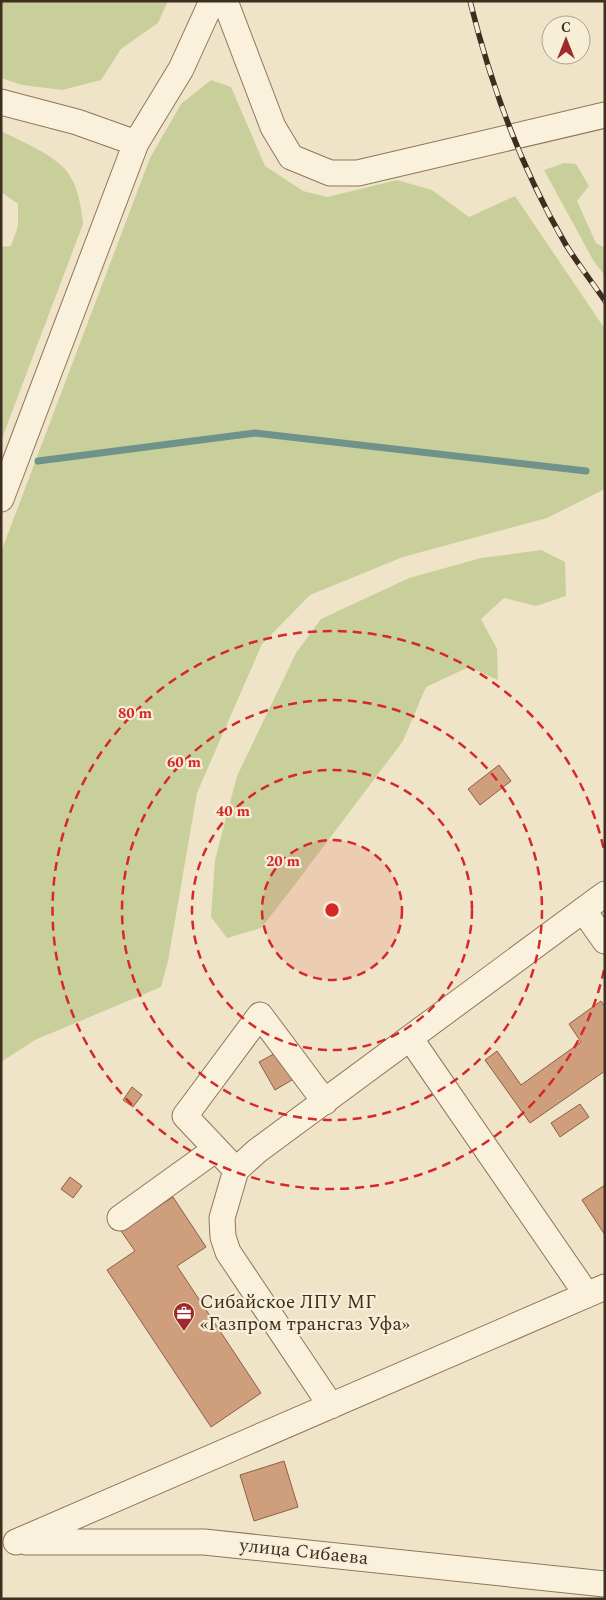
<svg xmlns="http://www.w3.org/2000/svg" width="606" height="1600" viewBox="0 0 606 1600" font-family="Spectral,serif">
	<rect width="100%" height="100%" fill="#f0e4c8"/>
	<path fill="#c9cf9b" d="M1,1h167l-10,22 -37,26 -20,31 -39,10 -40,-5 -21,-7z
		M211,80l20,7 34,79 38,25 24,6 70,-17 35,10 37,27 46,-21 90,133v160l-58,29 -144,39 -93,38 -48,49 -65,149 -29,168 -7,26 -126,53 -34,22v-510l149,-394 31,-54z
		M1,131c20,10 49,22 64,38 13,15 16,36 18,55l-82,217v-194l10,-1 7,-20v-22l-17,-12z
		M564,163l12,1 13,22 -12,15 19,42 9,5v28l-12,-16 -49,-90z
		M541,550l24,12 1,34 -30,10 -32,-8 -23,21 16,30 1,31 -29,-13 -43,20 -23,54 -116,154 -26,33 -34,10 -16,-21 4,-57 22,-84 59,-123 25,-34 88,-41 72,-20z"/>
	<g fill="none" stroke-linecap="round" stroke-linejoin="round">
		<path stroke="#6f938a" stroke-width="7" d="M38,461l217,-28 331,38"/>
	</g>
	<path fill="#cf9f7d" stroke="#8d5f41" d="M499,765l12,16 -31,24 -12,-16z
		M601,1001l4,6v64l-75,52 -45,-63 12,-9 24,34 60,-43 -12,-18z
		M281,1050l16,27 -22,13 -16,-28z
		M132,1087l10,8 -9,12 -10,-7z
		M580,1104l9,13 -29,20 -9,-14z
		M70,1177l12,9 -9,12 -12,-9z
		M605,1185v50l-23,-35z
		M173,1197l33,50 -29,19 84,127 -50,34 -104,-157 28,-19 -14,-20z
		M284,1461l14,46 -44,14 -14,-46z"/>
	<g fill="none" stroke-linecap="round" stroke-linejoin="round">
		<g stroke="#8d765c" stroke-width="27">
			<path id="minor" d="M225,1l48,126 18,30 39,16h28l247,-58
				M1,102l76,20 59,21
				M1,499l135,-356 45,-74 31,-68
				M583,910l22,31
				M410,1038l177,257
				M236,1170l-51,-54 75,-101 65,87
				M120,1218l96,-69
				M331,1406l-103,-154 -5,-15 -1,-19 14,-48 21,-19 348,-257
				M16,1542l589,-255
				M26,1542h178l401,42"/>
		</g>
		<use href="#minor" stroke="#faf1dc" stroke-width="25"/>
		<g stroke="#3d2e20" stroke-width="5.5">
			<path id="rail" d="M470,1c21,85 52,169 96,244 12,19 26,37 39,56"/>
		</g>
		<use href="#rail" stroke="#f7eed8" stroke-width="4" stroke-dasharray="11" stroke-linecap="butt"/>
	</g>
	<circle cx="332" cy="910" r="70" fill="#d62828" fill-opacity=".12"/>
	<g fill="none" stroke="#d62828" stroke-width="2.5" stroke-dasharray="9 6">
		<circle cx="332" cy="910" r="70"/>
		<circle cx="332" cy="910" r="140"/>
		<circle cx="332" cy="910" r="210"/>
		<path d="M604 970A279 279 0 1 1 604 850"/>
	</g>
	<defs>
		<g id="office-pin" transform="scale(1.125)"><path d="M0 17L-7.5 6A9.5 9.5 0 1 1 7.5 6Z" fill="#9e2a2b" stroke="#f7eed8"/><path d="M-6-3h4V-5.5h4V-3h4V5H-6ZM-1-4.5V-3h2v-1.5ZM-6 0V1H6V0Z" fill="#fff"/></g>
	</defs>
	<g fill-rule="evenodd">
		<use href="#office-pin" x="184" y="1313"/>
	</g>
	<g text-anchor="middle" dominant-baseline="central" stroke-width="4.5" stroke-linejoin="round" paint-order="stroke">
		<g font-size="19" fill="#3d2e20" stroke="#f7eed8" text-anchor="start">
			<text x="200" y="1302">Сибайское ЛПУ МГ<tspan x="200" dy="22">«Газпром трансгаз Уфа»</tspan></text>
		</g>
		<g font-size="19" fill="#3d2e20" stroke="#f7eed8">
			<text transform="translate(304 1552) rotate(6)">улица Сибаева</text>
		</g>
	</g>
	<circle cx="332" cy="910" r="8" fill="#d62828" stroke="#f7eed8" stroke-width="2.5"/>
	<g font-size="15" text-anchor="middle" font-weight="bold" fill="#d62828" stroke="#f7eed8" stroke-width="4.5" stroke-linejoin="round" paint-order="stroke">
		<text x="135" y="718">80 m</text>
		<text x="184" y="767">60 m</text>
		<text x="233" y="816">40 m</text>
		<text x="283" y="866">20 m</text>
	</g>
	<rect width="606" height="1600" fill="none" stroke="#3d2e20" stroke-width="5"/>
	<g transform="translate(566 40)"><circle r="24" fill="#f7eed8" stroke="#ada18e"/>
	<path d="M0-4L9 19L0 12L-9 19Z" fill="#9e2a2b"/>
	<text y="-8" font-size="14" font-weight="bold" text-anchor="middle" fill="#3d2e20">С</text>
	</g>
</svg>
